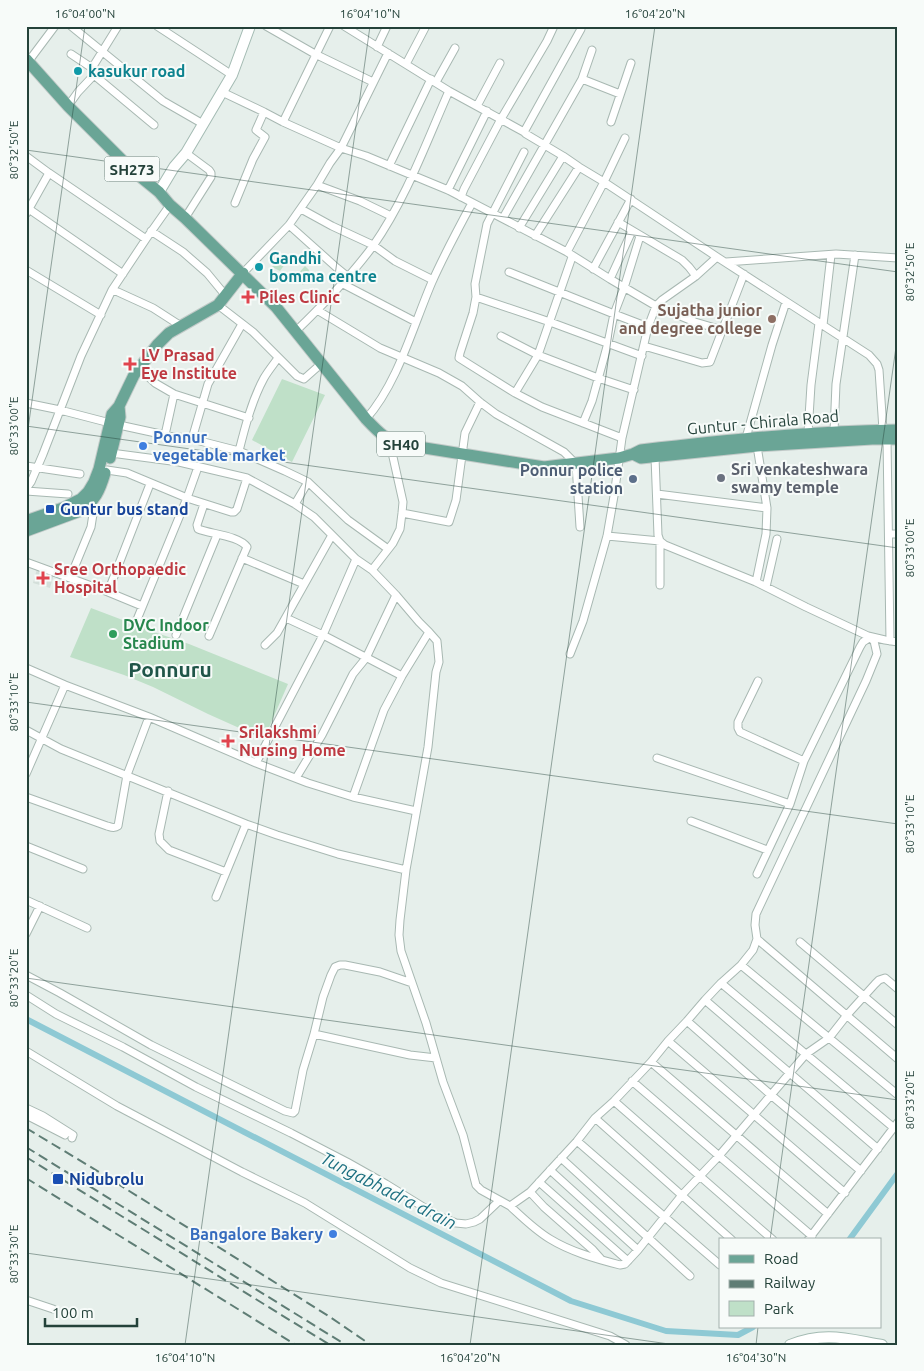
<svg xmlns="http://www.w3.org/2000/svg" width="924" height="1371" viewBox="0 0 924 1371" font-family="Ubuntu,sans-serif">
	<rect width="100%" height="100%" fill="#e6efeb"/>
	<path fill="#d4dfda" d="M37,569l17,5 -4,14 -17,-5z"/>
	<path fill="#bfe0c8" d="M282,256l5,5 -7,10 -8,-4z
		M305,266l4,4 -6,15 -7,-9z
		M282,379l43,16 -33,67 -40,-22z
		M91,608l66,25 32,11 99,40 -24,55 -56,-25 -55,-27 -29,-12 -54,-18z"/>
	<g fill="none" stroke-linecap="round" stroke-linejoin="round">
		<path stroke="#8ec9d4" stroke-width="6" d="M26,1019l545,282 95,30 72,4 15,-8
			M849,1240l49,-67"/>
		<g stroke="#a8b8b2" stroke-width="9">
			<path id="street" d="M71,26l92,75 40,23
				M157,26l75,49
				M266,26l49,28 58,28
				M344,26l105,65 75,41 2,2 37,22 16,11 25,15 113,75 152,98 8,9 2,6 4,60
				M377,47l10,-21
				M28,62l27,-36
				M406,64l20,-38
				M92,68l26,-42
				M94,75l60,50
				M582,79l38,15
				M436,82l19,-34
				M222,92l42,20 19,10 58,26 25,8 82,34 119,62 43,27 46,27 39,16 27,8
				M68,106l10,-14 16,-17 -2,-7 -21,-14
				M477,106l23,-43
				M283,122l47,-96
				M611,122l20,-59
				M524,132l57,-103
				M524,152l-37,72 -12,60 1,13 -3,16 -13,40 -1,5 56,35 27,14 80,31
				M26,156l23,17 97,66
				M389,166l42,-87
				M317,185l43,16 31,15
				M448,190l39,-79
				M461,197l3,-8 37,-70 46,-78 7,-15
				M235,203l18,-44 12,-22 -9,-7 8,-18
				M26,207l97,67
				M301,209l31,17 41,19 22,16 38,19
				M26,214l23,-41
				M185,218l26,-41v-4l-2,-3 -23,-17
				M503,218l79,-139 10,-29
				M618,222l64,38 7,7 7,9
				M289,225l48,43 11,9
				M519,228l44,-72
				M151,231l32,21 24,21 19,23
				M535,236l44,-69
				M567,252l37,-70 21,-44
				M726,262l110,-8 62,4
				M593,269l38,-70
				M26,270l75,45
				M509,272l105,42 34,13
				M243,273l46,-48 28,-40 13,-22 11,-15 47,-95
				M610,279l22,-48
				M343,284l73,38
				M112,290l6,2 35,16 28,18
				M476,297l74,25 92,34
				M218,305l35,27 44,44 7,3 18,-16
				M317,310l63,38 59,25 23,13 18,16 16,12 68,38 12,12 4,63
				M823,325l8,-70
				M296,331c28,-27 54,-54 77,-85 33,-47 53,-103 76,-155
				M501,336l37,19 60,23 36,12
				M644,346l58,17 8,-1 34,-88
				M139,368l16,15 19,11 75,24
				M515,393l23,-38 34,-98
				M26,403l34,7 50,13
				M366,419c32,-36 47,-93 66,-137 12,-27 26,-53 40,-79
				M583,423l9,-22 16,-58 6,-29 10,-26 16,-52
				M119,425l46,10 27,4 47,12 46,20 23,11 40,38 40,29
				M834,432l2,-48 19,-129
				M808,433l3,-48 8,-62
				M165,435l9,-41
				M746,438l26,-93 14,-43
				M192,439l16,-55 34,-60
				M887,439l3,202
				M239,451c6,-24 13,-51 25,-73 4,-7 9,-13 14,-20
				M111,453l68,9 68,16 48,26 19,13 42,42 16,11 24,25 23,27 10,10 8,9 2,21 -3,10 -8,75 -22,123 -6,50 -1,15 2,16 25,72 17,59 20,53 13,50 5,5 29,16 20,-14 47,-51 18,-23 19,-17 37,-39 17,-21 19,-20 18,-21 16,-17 20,-18 12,-15 4,-11 -2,-14 1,-11 110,-233 11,-27 -3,-13 -6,-5 -62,-29 -50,-25 -91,-37 -5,-4 -2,-6 -3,-78
				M26,466l54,8
				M107,470l20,3 60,25 44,14h3l3,-3 10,-31
				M26,489l5,-7 12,-28 38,-98 31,-66 34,-51 24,-34
				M26,491l42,3
				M657,494l110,14
				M204,504l-7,21 1,4c13,5 42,7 49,18l-38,89
				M295,504l13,-22
				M402,513l47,9 7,-22 9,-67 15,-31
				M889,534h9
				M607,536l53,5v44
				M242,558l62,26
				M26,562l82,30 34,14
				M372,570l21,-27 7,-14 2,-16 1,-11 -12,-54 -8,-10
				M70,578l21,-51 2,-13 -2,-11
				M756,582l10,-48 1,-26 -10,-62
				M766,587l11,-48
				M108,592l42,-108
				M286,618l37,17 79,41
				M136,622l51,-124 11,-31
				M176,635l41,-100
				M868,636l17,4 13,2
				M265,645l12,-12 55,-98
				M570,654l13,-33 24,-85 7,-40 8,-58 26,-111 8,-21 6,-6 34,-24 21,-19
				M26,668l39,17 84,32 107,46 52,20 45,14 63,14
				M758,681l-20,41v6l2,4 64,29
				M26,730l35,19 185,75 31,11 61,19 68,16
				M657,758l133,46
				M256,763l67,-128 33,-76
				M26,774l39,-89
				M296,778l26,-43 31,-61 13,-16 30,-63
				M168,791l-9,43 1,7 9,9 57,22
				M26,797l81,29c4,1 7,3 11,0l9,-51 22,-58
				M353,797l31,-87 18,-34 27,-44
				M691,821l76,29
				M26,846l57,23
				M757,874l33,-70 14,-43 56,-114 3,-5 6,-4
				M216,897l30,-73
				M26,900l61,28
				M26,934l14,-28
				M757,939l141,120
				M800,942l98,83
				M741,965l157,130
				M26,975l34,18 91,52 134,66 8,2 2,-2 8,-41 11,-36 9,-37 8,-22 4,-8 5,-2h5l35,7 32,11
				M721,983l173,145
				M26,995l30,19 67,33 73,40 95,46 56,29 39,22 52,32 18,7 10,1 8,-2 6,-3 19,-18
				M705,1000l173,149
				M687,1021l84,74 90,76
				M314,1034l96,21 26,3
				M668,1041l177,152
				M26,1051l91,55 125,66 63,31 105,65 31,15 169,53 16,9
				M651,1062l177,152
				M632,1081l180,155
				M614,1101l159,139
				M26,1108l17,8 30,19 -1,3
				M26,1115l39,20
				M595,1118l137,122
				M577,1141l143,124
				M561,1158l129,118
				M550,1170l88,80
				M539,1182l89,79
				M530,1192l14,15 49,43 8,9
				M510,1206c13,12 25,24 40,33 21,13 47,20 70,26l5,-1 13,-14 44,-55 36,-38 88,-103 23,-16 18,-23 28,-31 4,-4 6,-2 13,11
				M808,1240l90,-118
				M26,1300l27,9"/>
		</g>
		<g stroke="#a4bbb3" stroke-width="12">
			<path id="secondary" d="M159,192l15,-25 12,-14 46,-78 18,-49
				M790,1345c35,-14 57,-6 92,0"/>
		</g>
		<g stroke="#c2cac8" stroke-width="13">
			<path id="primary" d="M26,59l42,47 64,64 27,22 11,13 15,13 91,89 90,112c15,16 19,20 40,26l138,22 75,-9 14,-4 8,-4c86,-10 170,-19 257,-20
				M633,454l8,4 116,-12 115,-7h26
				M110,458l10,-41 -1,-11
				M26,521l37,-13 18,-9 7,-7 6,-10 5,-13 13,-55 7,-8 15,-31 23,-30 12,-12 49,-28 25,-32
				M26,531l54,-20c15,-9 20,-21 25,-38"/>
		</g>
		<use href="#street" stroke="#fff" stroke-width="7"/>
		<use href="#secondary" stroke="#fff" stroke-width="10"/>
		<use href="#primary" stroke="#6aa596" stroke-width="11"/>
		<path stroke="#5f7d75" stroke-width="2" stroke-dasharray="10 5" stroke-linecap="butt" d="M26,1128l73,44 231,145 41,28
			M26,1147l320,198
			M26,1157l304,188
			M26,1178l270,167"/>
	</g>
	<path fill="none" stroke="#24423a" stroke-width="1" stroke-opacity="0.45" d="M26,150l872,122M26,426l872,122M26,443l59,-417M26,702l872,122M26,978l872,122M770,1240l128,-907M26,1253l650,92M185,1345l185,-1319M470,1345l185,-1319M756,1345l2,-18"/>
	<g fill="#0f9aa8" stroke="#f7fbf9" stroke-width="2">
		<circle cx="78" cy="71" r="5"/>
		<circle cx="259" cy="267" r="5"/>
	</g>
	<g fill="#e0444e" stroke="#f7fbf9" stroke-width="2">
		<path d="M245.5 289.5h5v5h5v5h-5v5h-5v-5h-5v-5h5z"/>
		<path d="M127.5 356.5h5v5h5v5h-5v5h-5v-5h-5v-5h5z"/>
		<path d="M40.5 570.5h5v5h5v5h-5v5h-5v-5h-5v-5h5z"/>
		<path d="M225.5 733.5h5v5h5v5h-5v5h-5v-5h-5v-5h5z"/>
	</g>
	<circle fill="#8d6e63" stroke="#f7fbf9" stroke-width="2" cx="772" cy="319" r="5"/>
	<g fill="#3f7fe0" stroke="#f7fbf9" stroke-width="2">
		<circle cx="143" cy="446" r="5"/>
		<circle cx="333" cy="1234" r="5"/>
	</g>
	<circle fill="#6b7280" stroke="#f7fbf9" stroke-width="2" cx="721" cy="478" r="5"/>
	<circle fill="#5c6f8a" stroke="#f7fbf9" stroke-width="2" cx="633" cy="479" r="5"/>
	<g fill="#1a4fb4" stroke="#f7fbf9" stroke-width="2">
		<rect x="45" y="504" width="10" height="10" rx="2.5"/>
		<rect x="52" y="1173" width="12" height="12" rx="2.5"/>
	</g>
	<circle fill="#2e9e5b" stroke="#f7fbf9" stroke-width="2" cx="113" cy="634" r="5"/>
	<g text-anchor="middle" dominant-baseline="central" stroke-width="4" stroke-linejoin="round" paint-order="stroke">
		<g fill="#f7fbf9" stroke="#637a73" stroke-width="1">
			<rect x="104.5" y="156.5" width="55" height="25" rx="4"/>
			<rect x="377" y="431.5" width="48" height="25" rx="4"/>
		</g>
		<g font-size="15" font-weight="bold" fill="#24423a">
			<text x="132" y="169">SH273</text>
			<text x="401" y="444">SH40</text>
		</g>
		<g font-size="16" font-weight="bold" fill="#0d838f" stroke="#f7fbf9" text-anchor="start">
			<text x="88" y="71">kasukur road</text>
			<text x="269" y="258">Gandhi<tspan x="269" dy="18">bomma centre</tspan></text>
		</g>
		<g font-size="16" font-weight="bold" fill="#be3a42" stroke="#f7fbf9" text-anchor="start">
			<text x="259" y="297">Piles Clinic</text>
			<text x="141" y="355">LV Prasad<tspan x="141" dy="18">Eye Institute</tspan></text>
			<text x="54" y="569">Sree Orthopaedic<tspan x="54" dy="18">Hospital</tspan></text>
			<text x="239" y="732">Srilakshmi<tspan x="239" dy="18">Nursing Home</tspan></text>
		</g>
		<g font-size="16" font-weight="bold" fill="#785e54" stroke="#f7fbf9" text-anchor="end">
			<text x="762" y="310">Sujatha junior<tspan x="762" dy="18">and degree college</tspan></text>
		</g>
		<g font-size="16" fill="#24423a" stroke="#f7fbf9">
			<text transform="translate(763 422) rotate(-5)">Guntur - Chirala Road</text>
		</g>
		<g font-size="16" font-weight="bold" fill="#366cbe" stroke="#f7fbf9" text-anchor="start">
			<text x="153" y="437">Ponnur<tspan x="153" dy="18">vegetable market</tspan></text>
			<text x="323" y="1234" text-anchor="end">Bangalore Bakery</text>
		</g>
		<g font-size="16" font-weight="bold" fill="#5b616d" stroke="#f7fbf9" text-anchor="start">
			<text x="731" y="469">Sri venkateshwara<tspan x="731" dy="18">swamy temple</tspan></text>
		</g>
		<g font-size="16" font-weight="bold" fill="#4e5e75" stroke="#f7fbf9" text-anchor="end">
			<text x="623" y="470">Ponnur police<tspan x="623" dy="18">station</tspan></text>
		</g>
		<g font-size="16" font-weight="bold" fill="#164399" stroke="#f7fbf9" text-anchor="start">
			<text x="60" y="509">Guntur bus stand</text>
			<text x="69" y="1179">Nidubrolu</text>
		</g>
		<g font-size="16" font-weight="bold" fill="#27864d" stroke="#f7fbf9" text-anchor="start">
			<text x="123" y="625">DVC Indoor<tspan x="123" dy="18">Stadium</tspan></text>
		</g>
		<g font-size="18" font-style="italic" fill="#1c6f80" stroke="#f7fbf9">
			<text transform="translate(389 1190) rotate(27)">Tungabhadra drain</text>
		</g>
		<g font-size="21" font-weight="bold" fill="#1f5548" stroke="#f7fbf9">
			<text x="170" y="669">Ponnuru</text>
		</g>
	</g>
	<rect width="924" height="1371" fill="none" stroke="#f7fbf9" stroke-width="55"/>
	<rect x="719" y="1238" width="162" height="90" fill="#f7fbf9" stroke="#a3b1ad"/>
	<rect x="729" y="1255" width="25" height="8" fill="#6aa596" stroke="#a3b1ad"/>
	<text x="764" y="1264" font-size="15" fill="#24423a">Road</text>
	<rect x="729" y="1280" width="25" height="8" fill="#5f7d75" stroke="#a3b1ad"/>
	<text x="764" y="1288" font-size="15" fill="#24423a">Railway</text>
	<rect x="729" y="1301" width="25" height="15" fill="#bfe0c8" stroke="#a3b1ad"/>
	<text x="764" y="1314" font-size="15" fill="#24423a">Park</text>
	<path d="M45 1318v8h92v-8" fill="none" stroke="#24423a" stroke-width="2.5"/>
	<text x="52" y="1318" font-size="15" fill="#24423a" stroke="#f7fbf9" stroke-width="4" paint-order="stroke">100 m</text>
	<rect x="28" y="28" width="868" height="1316" fill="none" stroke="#24423a" stroke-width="2"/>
	<g font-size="12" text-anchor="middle" fill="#24423a">
		<text x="85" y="18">16°04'00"N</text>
		<text x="370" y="18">16°04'10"N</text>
		<text x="655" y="18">16°04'20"N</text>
		<text transform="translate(14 150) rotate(-90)" y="4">80°32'50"E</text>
		<text transform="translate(910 272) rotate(-90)" y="4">80°32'50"E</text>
		<text transform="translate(14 426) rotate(-90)" y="4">80°33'00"E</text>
		<text transform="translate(910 548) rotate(-90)" y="4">80°33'00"E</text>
		<text transform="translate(14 702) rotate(-90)" y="4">80°33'10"E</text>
		<text transform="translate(910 824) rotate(-90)" y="4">80°33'10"E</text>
		<text transform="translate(14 978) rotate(-90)" y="4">80°33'20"E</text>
		<text transform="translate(910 1100) rotate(-90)" y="4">80°33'20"E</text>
		<text transform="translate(14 1254) rotate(-90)" y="4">80°33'30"E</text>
		<text x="185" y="1362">16°04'10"N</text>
		<text x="470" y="1362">16°04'20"N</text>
		<text x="756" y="1362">16°04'30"N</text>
	</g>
</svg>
